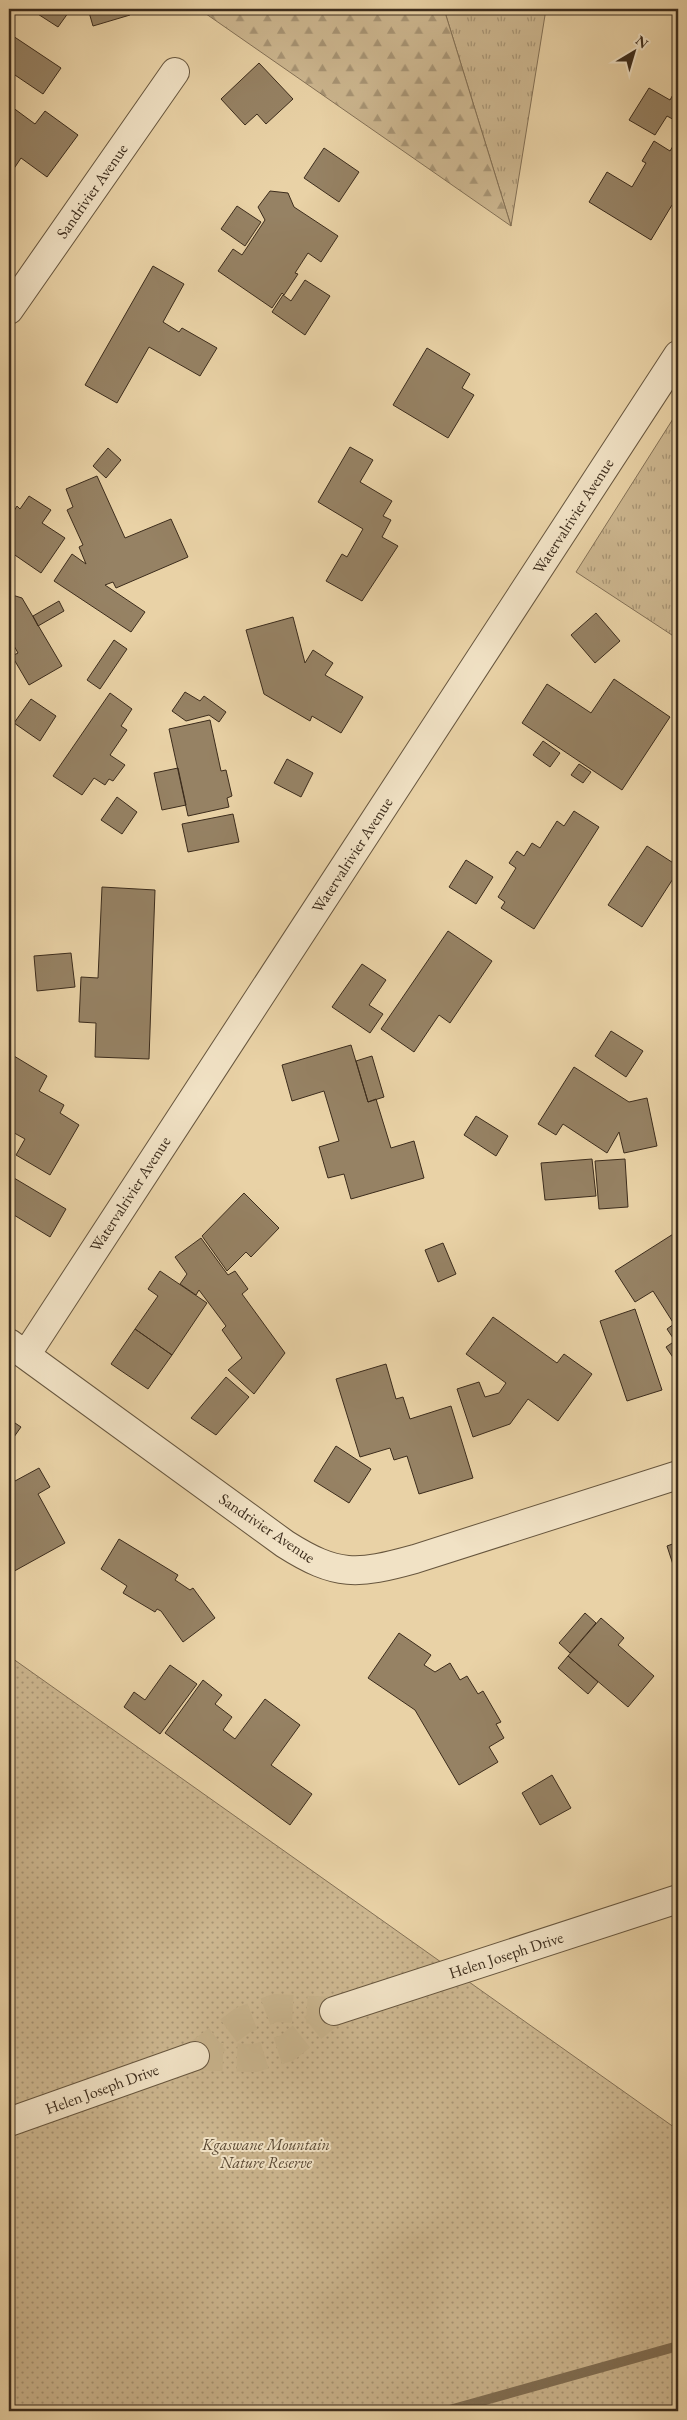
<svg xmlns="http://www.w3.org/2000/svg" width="687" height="2420" viewBox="0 0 687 2420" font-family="'EB Garamond',serif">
	<defs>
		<pattern id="grass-tufts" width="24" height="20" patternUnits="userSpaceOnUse" patternTransform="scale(1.25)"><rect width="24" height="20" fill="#ccb68f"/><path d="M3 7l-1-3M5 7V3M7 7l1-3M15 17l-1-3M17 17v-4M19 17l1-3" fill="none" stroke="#a79474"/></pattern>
		<pattern id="forest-firs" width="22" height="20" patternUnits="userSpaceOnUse" patternTransform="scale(1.25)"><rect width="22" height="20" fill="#ccb68f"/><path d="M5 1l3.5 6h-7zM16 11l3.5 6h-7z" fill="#a79474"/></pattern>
		<pattern id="park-dots" width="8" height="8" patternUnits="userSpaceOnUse" patternTransform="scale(1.25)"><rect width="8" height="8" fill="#ccb68f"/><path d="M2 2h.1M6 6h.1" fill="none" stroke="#a79474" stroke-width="1.8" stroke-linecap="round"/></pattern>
	</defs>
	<rect width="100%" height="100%" fill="#e9d2a6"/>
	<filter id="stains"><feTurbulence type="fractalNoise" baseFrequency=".004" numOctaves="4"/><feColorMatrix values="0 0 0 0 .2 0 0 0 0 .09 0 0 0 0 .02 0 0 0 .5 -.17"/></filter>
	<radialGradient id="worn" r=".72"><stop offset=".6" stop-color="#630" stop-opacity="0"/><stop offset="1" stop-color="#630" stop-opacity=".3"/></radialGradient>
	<path fill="url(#grass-tufts)" stroke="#847156" d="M444,9h102l-35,217z
		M678,411v228l-102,-67z"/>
	<path fill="url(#forest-firs)" stroke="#847156" d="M199,9h245l67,217z"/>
	<path fill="url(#park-dots)" stroke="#847156" d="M9,1656l669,474v281h-669z"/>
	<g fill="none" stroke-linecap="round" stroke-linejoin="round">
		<path stroke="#806e53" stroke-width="10" d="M446,2411l232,-65"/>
	</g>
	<path fill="#968264" stroke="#3c2c1c" d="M30,9h41l-13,18z
		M88,9h40l2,6 -37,11z
		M13,36l48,32 -18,26 -34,-23v-29z
		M259,63l34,36 -27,25 -9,-10 -12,11 -24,-26z
		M649,88l21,12 5,-9 3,2v29l-11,-6 -12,19 -26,-15z
		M12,107l23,17 10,-13 33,24 -31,42 -26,-19 -12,18v-65z
		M678,138v71l-6,-4 -21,35 -62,-38 18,-30 25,15 14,-24 -4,-2 12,-20 16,10z
		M324,148l35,24 -20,30 -35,-24z
		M270,191l18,2 6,14 44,29 -17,26 -13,-9 -13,20 3,1 -14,21 -2,-2 -10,15 -54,-37 15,-22 9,6 23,-35 -7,-13z
		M237,206l24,16 -16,24 -24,-17z
		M153,266l31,18 -21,38 16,10 3,-4 35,20 -17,28 -51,-29 -32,56 -32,-18z
		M305,280l25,16 -25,39 -33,-23 11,-17 8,6z
		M427,348l43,26 -8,14 12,7 -26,43 -55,-33z
		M350,447l23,13 -13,22 32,19 -9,15 8,4 -9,17 16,9 -36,55 -36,-20 16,-27 5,3 16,-28 -45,-27z
		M108,448l13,12 -15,18 -13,-12z
		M97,476l28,62 46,-19 17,38 -72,31 -3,-6 -8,3 40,27 -14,20 -77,-51 18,-27 14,10 -7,-17 4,-2 -16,-35 6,-3 -7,-18z
		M29,496l22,14 -9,13 23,15 -24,35 -32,-22v-32l8,-13 3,3z
		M9,594l13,4 40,68 -33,19 -17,-29 6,-3 -9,-16z
		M59,601l5,10 -26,15 -5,-10z
		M596,613l24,28 -25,22 -24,-28z
		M293,617l12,46 8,-13 20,13 -8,12 38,22 -22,36 -29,-17 -2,5 -46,-27 -18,-64z
		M114,640l13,9 -27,40 -13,-9z
		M614,679l56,38 -48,73 -100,-67 25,-39 44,29z
		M185,692l15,9 4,-5 22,16 -7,10 -10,-7 -23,6 -14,-10z
		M110,693l22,16 -11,17 6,4 -17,25 15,10 -12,16 -4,-2 -4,6 -11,-7 -12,17 -29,-19z
		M31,699l25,17 -16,25 -26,-18z
		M210,720l11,51 5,-1 6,26 -5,2 2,9 -41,9 -19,-87z
		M543,741l17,12 -10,14 -17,-12z
		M287,759l26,14 -12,24 -27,-14z
		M579,764l12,8 -8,11 -12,-8z
		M178,768l8,37 -24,5 -8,-37z
		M117,797l20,15 -15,22 -21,-14z
		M574,811l25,16 -65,102 -33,-21 4,-6 -7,-5 18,-29 -7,-5 8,-12 7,5 8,-13 8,5 17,-27 7,5z
		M233,814l6,28 -51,10 -6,-28z
		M647,846l31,20v5l-36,56 -34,-22z
		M466,860l27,17 -17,27 -27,-17z
		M102,887l53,3 -6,169 -54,-2 1,-34 -17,-1 2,-45 17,1z
		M448,931l44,30 -42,62 -11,-8 -25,37 -33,-23z
		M71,953l4,34 -38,4 -3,-35z
		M362,964l24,16 -17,25 14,9 -13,19 -38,-26z
		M611,1031l32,20 -17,26 -31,-21z
		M351,1045l17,57 8,-3 15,49 23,-7 10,37 -73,21 -7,-25 -16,4 -9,-31 20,-6 -15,-50 -32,10 -10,-36z
		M14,1056l33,20 -8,15 25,14 -4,8 19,12 -29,50 -34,-20 9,-16 -16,-9v-64z
		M372,1056l12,41 -16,5 -12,-41z
		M574,1067l55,35 18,-4 10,48 -33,7 -5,-21 -12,21 -44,-29 -7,11 -18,-11z
		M476,1116l32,20 -12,20 -32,-21z
		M592,1159l4,37 -51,4 -4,-37z
		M625,1159l3,48 -29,2 -4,-48z
		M9,1175l57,34 -16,28 -41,-25z
		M244,1193l35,35 -28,29 -5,-5 -19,19 -25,-35z
		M678,1231v134l-12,-18 9,-6 -8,-12 7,-5 -21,-33 -18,11 -20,-31z
		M201,1238l27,37 7,-4 13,18 -6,5 43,59 -31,41 -26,-24 14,-12 -20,-28 4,-4 -27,-36 -3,5 -16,-11 7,-10 -12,-17z
		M443,1243l13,31 -18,8 -13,-32z
		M160,1271l47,32 -35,52 -37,-26 23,-33 -10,-7z
		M635,1309l27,81 -35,11 -27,-80z
		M493,1317l64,46 7,-9 28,20 -34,47 -30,-22 -18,25 -37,13 -16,-48 22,-7 6,15 14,-4 7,-10 -40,-29z
		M135,1329l37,26 -24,34 -37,-25z
		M386,1364l10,35 7,-2 7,22 41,-13 22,72 -54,16 -12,-38 -13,4 -4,-12 -30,9 -24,-78z
		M226,1377l23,20 -33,38 -25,-17z
		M9,1419l12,8 -12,17z
		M336,1446l35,23 -22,34 -35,-22z
		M39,1468l11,19 -12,7 27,49 -56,31v-105l6,12z
		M119,1539l59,36 -3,5 15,10 3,-2 22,30 -32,24 -22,-31 -4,-2 -2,3 -32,-19 4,-7 -26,-17z
		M678,1542v38l-11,-34z
		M585,1613l11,10 -26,30 -11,-10z
		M601,1618l23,20 -6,7 36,31 -26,31 -60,-51z
		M399,1633l32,22 -7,10 11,7 15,-9 10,17 7,-4 11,18 5,-3 18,31 -5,2 8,14 -15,9 9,15 -39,23 -44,-75 -47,-32z
		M568,1656l30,26 -10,12 -30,-26z
		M170,1665l27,19 -37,50 -36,-27 10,-15 11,8z
		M203,1680l19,15 -7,9 17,13 -9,13 12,9 30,-40 35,26 -29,40 41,29 -22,31 -125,-92z
		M552,1775l19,33 -31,17 -18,-32z"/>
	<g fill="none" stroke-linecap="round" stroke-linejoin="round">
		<path stroke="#c6b18a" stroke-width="28" stroke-dasharray="28 14" stroke-linecap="butt" d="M195,2056l60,2 32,-10 47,-37
			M195,2056l48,-36 32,-12 59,3"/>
		<g stroke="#67563e" stroke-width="30">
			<path id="minor" d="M9,310l166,-238
				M9,1343l276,201c52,33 72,31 130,15l263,-84
				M26,1355l652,-1000
				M334,2011l344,-112
				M9,2122l186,-66"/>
		</g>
		<use href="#minor" stroke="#f1e2c5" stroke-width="28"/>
	</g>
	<g text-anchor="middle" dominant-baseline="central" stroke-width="4" stroke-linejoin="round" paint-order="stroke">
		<g font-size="16" fill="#3c2c1c" stroke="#f1e2c5">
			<text transform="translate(92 191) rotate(-55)">Sandrivier Avenue</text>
			<text transform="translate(573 516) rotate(-57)">Watervalrivier Avenue</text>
			<text transform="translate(352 855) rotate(-57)">Watervalrivier Avenue</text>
			<text transform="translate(130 1194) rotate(-57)">Watervalrivier Avenue</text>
			<text transform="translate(267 1528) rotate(34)">Sandrivier Avenue</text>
			<text transform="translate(506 1955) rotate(-18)">Helen Joseph Drive</text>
			<text transform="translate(102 2089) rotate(-20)">Helen Joseph Drive</text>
		</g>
		<g font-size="16" font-style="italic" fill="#594833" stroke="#f1e2c5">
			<text x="266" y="2144">Kgaswane Mountain<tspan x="266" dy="18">Nature Reserve</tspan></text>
		</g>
	</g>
	<rect width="687" height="2420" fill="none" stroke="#e9d2a6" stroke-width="30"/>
	<rect x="10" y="10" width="667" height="2400" fill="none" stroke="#3c2c1c" stroke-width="2.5"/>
	<rect x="15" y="15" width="657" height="2390" fill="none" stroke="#3c2c1c"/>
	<g transform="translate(634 52) rotate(38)" stroke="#f1e2c5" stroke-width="4" paint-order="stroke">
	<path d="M0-4L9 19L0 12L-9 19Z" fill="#3c2c1c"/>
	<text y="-8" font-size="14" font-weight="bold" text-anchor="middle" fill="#3c2c1c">N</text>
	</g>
	<rect width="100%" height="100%" filter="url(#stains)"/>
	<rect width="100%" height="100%" fill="url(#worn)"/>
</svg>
